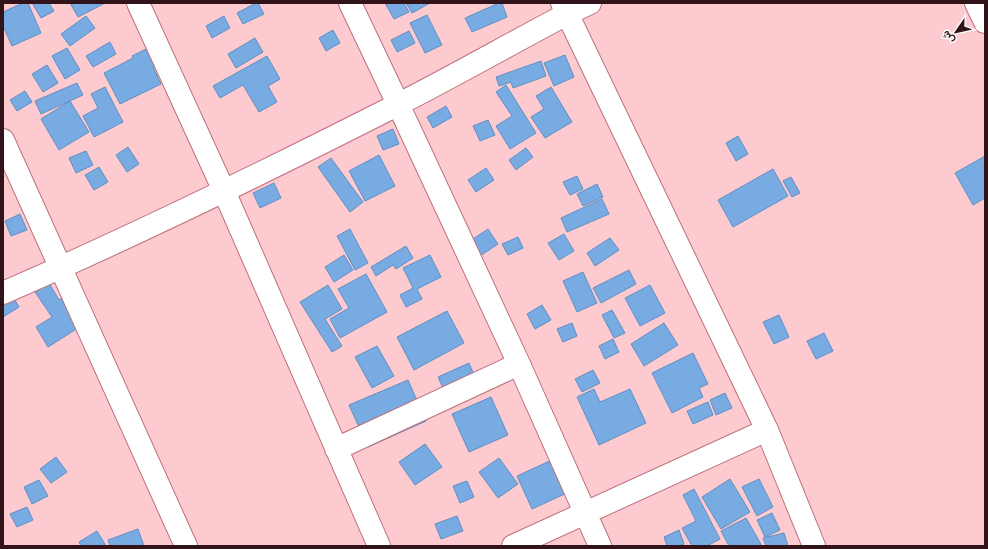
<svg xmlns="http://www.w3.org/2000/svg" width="988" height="549" viewBox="0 0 988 549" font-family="Lora,Vazirmatn,serif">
	<rect width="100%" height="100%" fill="#fccacf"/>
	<path fill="#78abe1" stroke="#5e90c4" d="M23,3h5l13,30 -29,13 -9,-20v-14z
		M32,3h17l5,8 -13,7z
		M70,3h35l-27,14z
		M256,3h2l6,11 -21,10 -6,-11z
		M385,3h19l5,9 -15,7z
		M406,3h24l-18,10z
		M499,3h3l5,14 -35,15 -7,-14z
		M427,15l15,30 -17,8 -15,-30z
		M86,16l9,12 -25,18 -9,-12z
		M224,16l6,12 -18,10 -6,-12z
		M333,30l7,13 -14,8 -7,-13z
		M409,31l6,12 -18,9 -6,-12z
		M255,38l8,14 -27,16 -8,-14z
		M110,42l6,12 -23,13 -7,-11z
		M154,45l9,17 -10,5 8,17 -41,20 -16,-31 29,-15 -1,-2z
		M67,48l13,22 -15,9 -13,-23z
		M565,55l9,22 -20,9 -10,-23z
		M267,56l13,23 -12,7 9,16 -18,10 -16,-27 -23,13 -7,-12z
		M541,61l5,15 -33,12 -2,-6 -12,4 -3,-9z
		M47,65l11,18 -15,9 -11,-18z
		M77,83l6,12 -42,19 -6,-13z
		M506,85l30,48 -26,16 -14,-23 16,-10 -16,-24z
		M105,87l18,35 -29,15 -11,-21 15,-8 -7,-14z
		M551,87l21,35 -27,16 -14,-21 13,-8 -8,-13z
		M25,91l7,11 -15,9 -7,-11z
		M70,101l19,31 -30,18 -18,-31z
		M446,106l6,11 -19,11 -6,-11z
		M488,120l7,15 -15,6 -7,-15z
		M393,129l6,15 -16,6 -6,-14z
		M738,136l10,18 -12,7 -10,-18z
		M128,147l11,17 -12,8 -11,-17z
		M526,148l7,9 -17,13 -7,-10z
		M86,151l7,14 -17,8 -7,-15z
		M379,155l16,31 -30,15 -16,-30z
		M985,156v42l-12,7 -18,-32z
		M331,158l32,44 -13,10 -32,-45z
		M99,167l9,15 -14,8 -9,-15z
		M486,168l8,12 -18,12 -8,-12z
		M773,169l15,27 -55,31 -15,-27z
		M577,176l6,13 -13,6 -7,-13z
		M791,177l9,16 -8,4 -9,-16z
		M274,183l7,15 -21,10 -7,-15z
		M597,184l6,13 -20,9 -6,-12z
		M602,199l7,15 -42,18 -6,-14z
		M20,214l7,16 -16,6 -6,-15z
		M350,229l18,34 -13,7 -18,-34z
		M488,229l10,15 -18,12 -10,-15z
		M564,234l10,17 -15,9 -11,-17z
		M518,237l5,11 -15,7 -6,-11z
		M610,238l9,12 -24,16 -8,-13z
		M406,246l7,12 -17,11 -3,-4 -17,11 -5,-9z
		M344,255l9,15 -19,12 -9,-15z
		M430,255l11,22 -24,12 5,10 -16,8 -6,-12 13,-7 -10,-20z
		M629,270l7,14 -35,19 -8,-15z
		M583,272l14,31 -20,9 -14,-31z
		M366,274l21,38 -47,26 -10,-19 19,-11 -11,-19z
		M49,283l10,17 12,-7 18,28 -41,26 -12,-20 16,-10 -17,-25z
		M6,285l13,22 -16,10v-30z
		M328,285l14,24 -17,10 17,27 -10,6 -32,-50z
		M650,285l15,28 -25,13 -15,-28z
		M542,305l9,15 -16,9 -8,-15z
		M612,310l13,23 -11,5 -12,-23z
		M447,311l17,32 -50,27 -17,-33z
		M779,315l10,22 -15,7 -11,-22z
		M572,323l5,13 -14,6 -6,-13z
		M664,323l14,22 -34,21 -13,-22z
		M824,333l9,18 -17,8 -9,-18z
		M613,339l6,13 -14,7 -6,-13z
		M377,346l17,30 -22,12 -17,-31z
		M693,353l15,31 -9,4 4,9 -31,16 -20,-40z
		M469,363l13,30 -31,13 -13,-29z
		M593,370l7,13 -18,9 -7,-13z
		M408,380l18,41 -58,26 -19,-42z
		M594,389l6,13 30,-13 16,34 -47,22 -22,-48z
		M725,393l7,15 -16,7 -6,-15z
		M491,397l17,38 -39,17 -17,-38z
		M708,402l5,13 -20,9 -6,-13z
		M425,444l17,23 -27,18 -16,-23z
		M56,457l11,15 -16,11 -11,-14z
		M499,458l19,26 -20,14 -19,-26z
		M554,459l15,33 -37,17 -15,-33z
		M730,479l20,33 -29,17 -19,-32z
		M759,479l14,28 -16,9 -15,-29z
		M39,480l9,16 -16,8 -8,-17z
		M467,481l7,16 -14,6 -7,-17z
		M694,489l26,50 -13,7h-15l-10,-18 14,-7 -13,-26z
		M27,507l6,13 -16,7 -7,-13z
		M772,513l8,17 -15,7 -8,-17z
		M457,516l6,15 -22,8 -6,-15z
		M746,518l16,28h-33l-8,-15z
		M138,529l6,17h-34l-2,-6z
		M679,530l5,14 -6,2h-11l-3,-9z
		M97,531l9,15h-25l-2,-4z
		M784,533l4,13h-22l-3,-8z"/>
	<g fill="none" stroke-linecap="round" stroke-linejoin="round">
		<g stroke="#bc717c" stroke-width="24">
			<path id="street" d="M138,3l86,188 155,355
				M350,3l48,101 121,260 81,182
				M562,3l205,427 47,116
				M976,3l9,19
				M3,140l183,406
				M3,293c133,-58 264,-122 394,-188 57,-29 113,-61 170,-91l23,-11
				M336,449l183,-85
				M513,546l254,-116"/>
		</g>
		<use href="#street" stroke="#fff" stroke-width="22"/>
	</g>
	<rect width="988" height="549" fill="none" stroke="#311419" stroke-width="8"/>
	<g transform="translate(956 32) rotate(236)" stroke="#f9f9f9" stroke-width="3" paint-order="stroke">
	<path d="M0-3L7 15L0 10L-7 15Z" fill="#311419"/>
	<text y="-6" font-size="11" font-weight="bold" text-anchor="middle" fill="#311419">ش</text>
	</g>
</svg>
